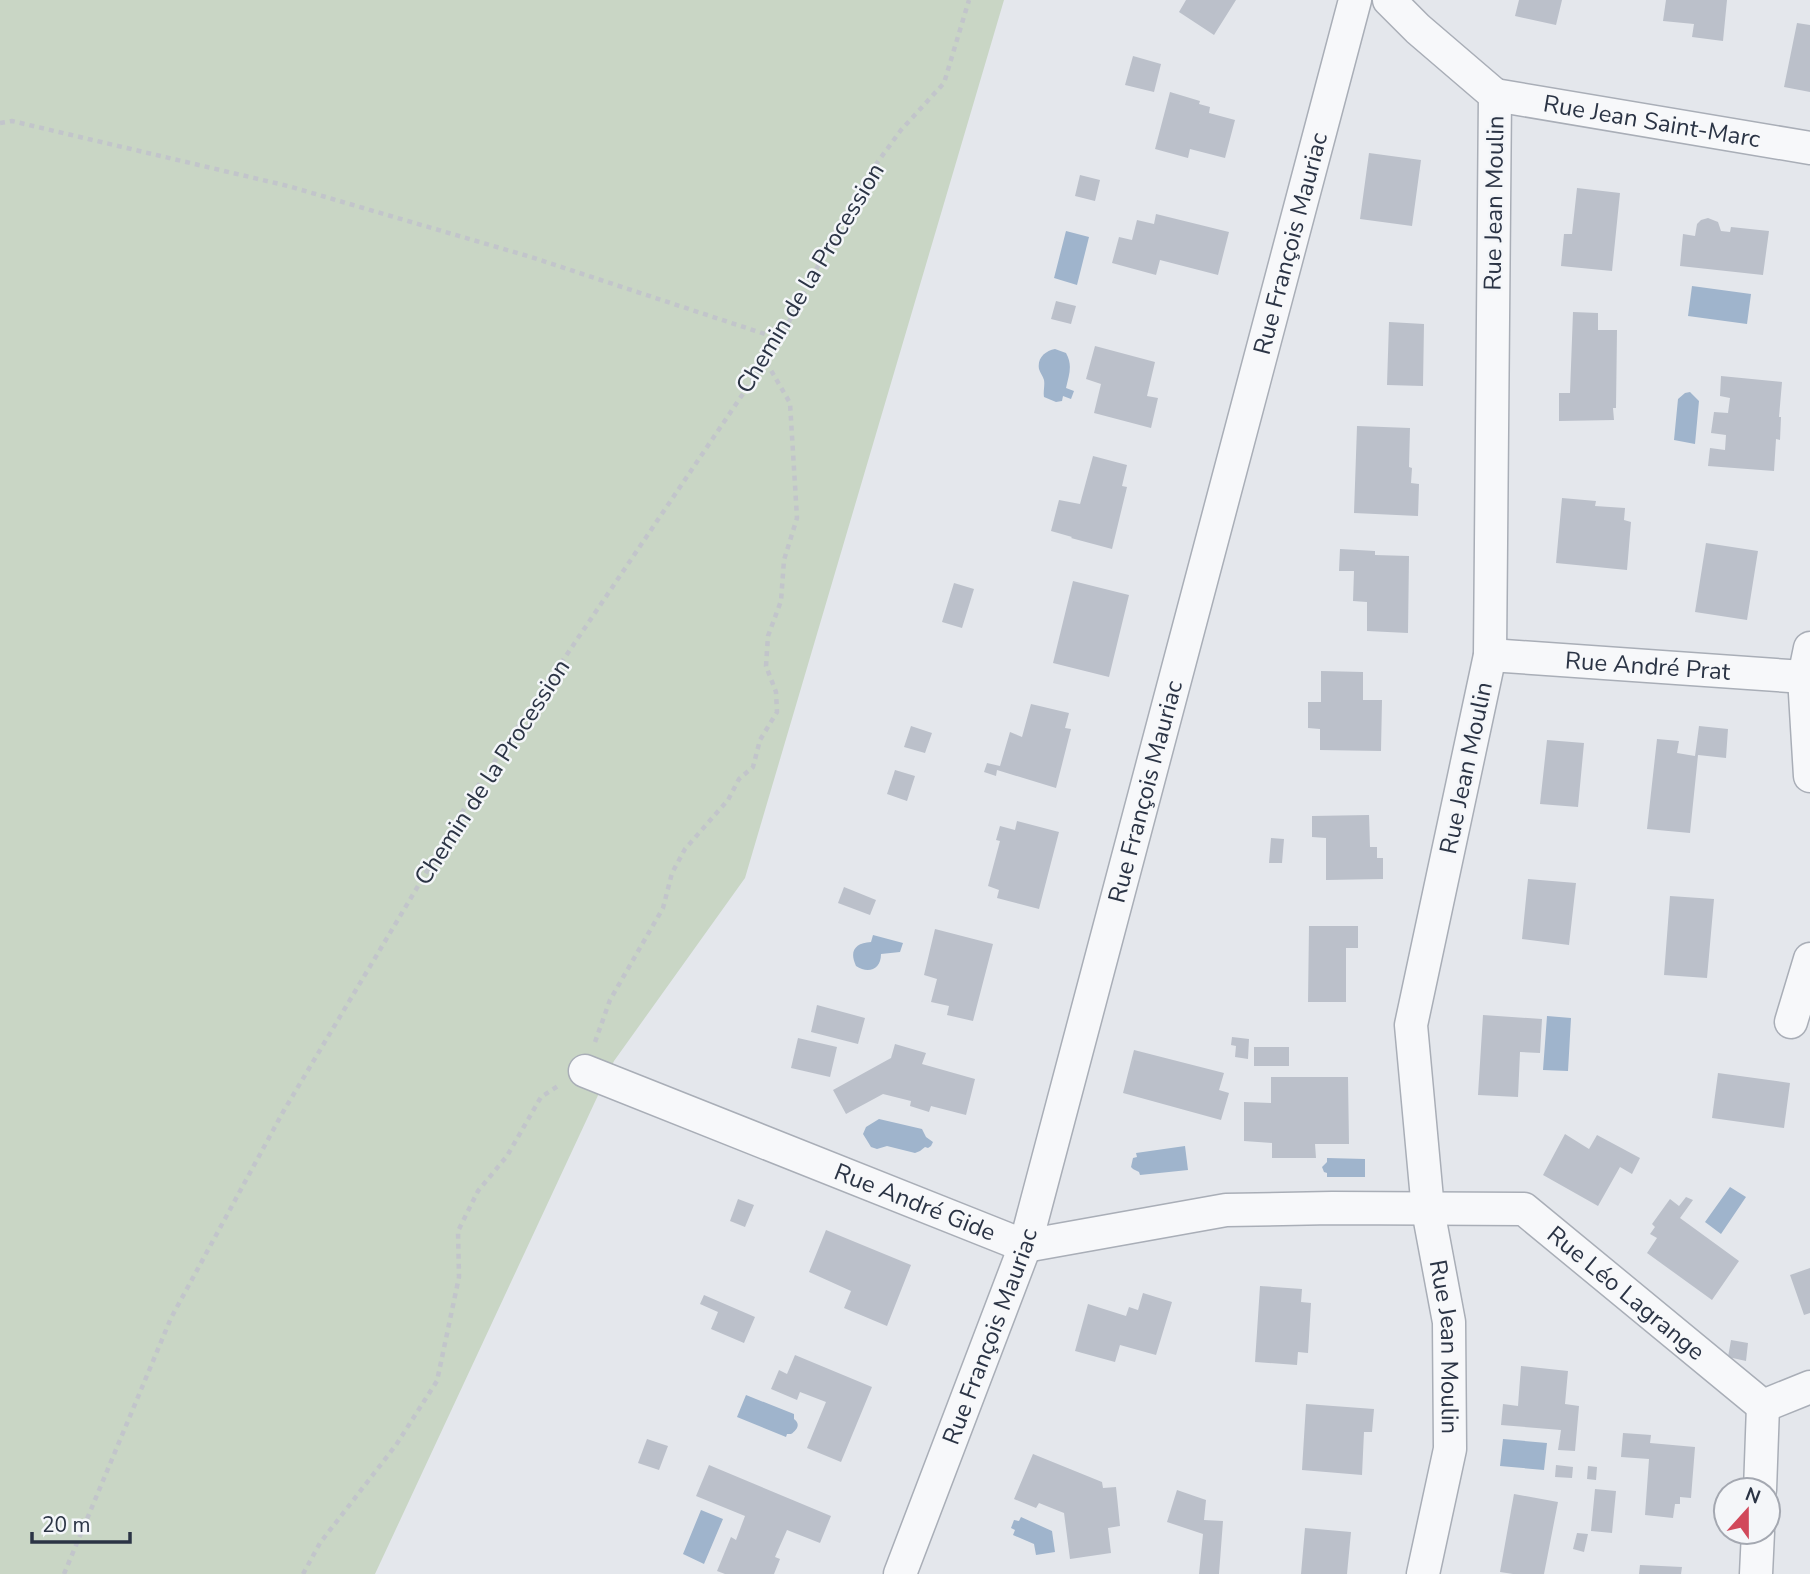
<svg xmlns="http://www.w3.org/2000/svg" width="1810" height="1574" viewBox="0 0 1810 1574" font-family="'Nunito Sans',sans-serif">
	<rect width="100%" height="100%" fill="#e4e7ec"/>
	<path fill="#c9d6c5" d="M0,0h1004l-259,878 -131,183 -239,513h-375z"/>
	<path fill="#9fb4cc" d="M1066,231l23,6 -12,48 -23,-7z
		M1692,286l59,8 -4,30 -59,-8z
		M1055,349l11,4c7,12 3,22 0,35l8,3 -3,8 -8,-3 -1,5 -6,1 -12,-5c-1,-5 1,-12 0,-17 -1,-4 -4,-7 -5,-11 -2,-11 6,-18 16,-20z
		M1690,392l9,9 -4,43 -21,-4 4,-41 7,-6z
		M873,935l30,8 -3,9 -19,2c0,16 -13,20 -25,12 -7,-15 -1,-23 15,-24z
		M1547,1016l24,2 -3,53 -25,-1z
		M879,1119l43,10 4,8 7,5 -2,4 -3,2 -3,-1 -5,4 -5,2 -28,-7 -10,3 -6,-2 -8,-13 3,-7z
		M1185,1146l3,24 -48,5 -1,-3 -6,-3 -2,-2 2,-9 4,-1 -1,-4z
		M1327,1158l38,1v18h-38v-4l-3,-1 -2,-5 5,-5z
		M1730,1187l16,10 -25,37 -16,-12z
		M746,1395l48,19v5c7,5 3,11 -3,15h-4l-1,3 -49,-20z
		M1503,1439l44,4 -3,27 -44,-4z
		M701,1510l22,9 -19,45 -21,-10z
		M1021,1517l31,14 3,21 -19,3 -2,-11 -21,-9 2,-5 -4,-2 3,-8 5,1z"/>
	<path fill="#bbc0ca" d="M1186,0h50l-22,35 -35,-23z
		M1519,0h43l-6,25 -41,-9z
		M1666,0h61l-4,41 -31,-4 2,-13 -31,-3z
		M1797,23l13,2v67l-26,-5z
		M1133,56l28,8 -7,28 -29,-7z
		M1170,92l30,9 -1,3 11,3 -1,6 26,7 -10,38 -35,-9 -2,9 -33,-9z
		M1369,153l52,7 -9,66 -52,-7z
		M1080,175l20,5 -5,21 -20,-5z
		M1577,188l43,5 -8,78 -51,-5 3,-32h8z
		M1156,214l73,18 -11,43 -58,-15 -4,15 -44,-12 7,-26 13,3 5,-20 17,4z
		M1708,218l10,4 3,9 9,1 1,-5 38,4 -6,44 -83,-9 3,-32 12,2 2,-12 4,-4z
		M1056,301l20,5 -5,18 -20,-5z
		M1573,312l25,1v17h19l-1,78h-3l1,12 -55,1v-28h11z
		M1389,322l35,2 -1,62 -36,-1z
		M1095,346l60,16 -8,34 11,2 -7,30 -57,-15 7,-29 -15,-5z
		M1721,376l61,6 -3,35h2l-1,23 -4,-1 -2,32 -66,-5 2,-18 15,2 1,-15 -15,-2 3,-21 14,1 2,-15 -10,-2z
		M1357,426l53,2 -1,39 3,1 -1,15 8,1 -1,32 -64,-3z
		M1093,456l34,9 -5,21 5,1 -15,62 -41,-11 1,-1 -21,-6 8,-31 21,4z
		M1562,498l34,3 -1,5 30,2 -1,12 7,2 -4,48 -71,-7z
		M1706,543l52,8 -11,69 -52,-8z
		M1340,549l35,2v4l34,1 -1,77 -41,-2v-29l-14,-1 1,-30h-15z
		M1073,581l56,14 -20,82 -56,-14z
		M954,583l20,6 -12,39 -20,-6z
		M1321,671l42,1v28h19l-1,51 -61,-1v-21l-12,-1v-26h13z
		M1031,704l38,9 -4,15 6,1 -15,59 -59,-18 -1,6 -12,-4 3,-9 13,3 10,-34 12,5z
		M911,726l21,7 -7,20 -21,-6z
		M1699,726l29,3 -2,29 -28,-3 -8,78 -43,-4 10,-90 22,2 -2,12 18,3z
		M1547,740l37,3 -6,64 -38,-3z
		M895,770l20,6 -8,25 -20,-7z
		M1369,815l1,32h7v11h6v21l-57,1v-42l-14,-1v-21z
		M1017,821l42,11 -20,77 -42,-11 2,-8 -11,-4 12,-45 -4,-1 4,-14 15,4z
		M1271,838l13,1 -2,24h-13z
		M1528,879l48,4 -7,62 -47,-6z
		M844,887l32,13 -6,15 -32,-12z
		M1670,896l44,3 -7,79 -43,-3z
		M1309,926h49v22h-12v54h-38z
		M935,929l58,15 -20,77 -26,-6 2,-9 -18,-4 6,-23 -13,-4z
		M817,1005l48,13 -7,26 -47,-12z
		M1483,1015l59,4 -2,34 -20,-1 -2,45 -40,-2z
		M1232,1037l17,2 -1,20 -13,-2 1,-11 -5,-1z
		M798,1038l39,9 -7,30 -39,-9z
		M895,1044l31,9 -4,11 53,15 -9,36 -35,-9 -2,6 -19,-6 1,-5 -28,-7 -37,20 -13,-24 58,-32z
		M1254,1047h35v19h-35z
		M1134,1050l90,23 -5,17 10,3 -8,27 -98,-27z
		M1718,1073l72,10 -6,45 -72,-10z
		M1271,1077h77l1,67h-34l1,14h-44v-15l-28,-2v-39l27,1z
		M1565,1134l24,15 8,-14 43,23 -8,16 -12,-7 -22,39 -55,-31z
		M1686,1197l7,3 -13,18 59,43 -27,39 -65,-47 10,-15 -7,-4 5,-7 -3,-3 18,-25 9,7z
		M738,1199l16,6 -9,22 -15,-6z
		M826,1230l85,35 -24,61 -43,-18 7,-17 -42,-19z
		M1810,1268v45l-6,2 -14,-40z
		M1260,1286l42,3 -1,13 10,1 -3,50 -10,-1 -1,13 -42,-3z
		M1143,1293l29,9 -16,53 -36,-10 -5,17 -40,-11 13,-47 38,12 3,-9 9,3z
		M704,1295l51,22 -11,26 -33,-14 7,-17 -18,-8z
		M1731,1340l17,3 -2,18 -18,-4z
		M795,1355l77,32 -31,75 -34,-14 19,-46 -26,-10 -3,8 -26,-11 8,-19 8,4z
		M1521,1366l47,5 -3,33 14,2 -4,45 -17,-1 3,-20 -60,-5 2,-21 15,2z
		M1306,1404l68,5 -2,23h-8l-2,43 -60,-5z
		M1623,1433l28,2 -1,8 45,4 -4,51 -11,-1v7h-5l-2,14 -28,-3 4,-56 -28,-2z
		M647,1439l21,7 -9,24 -21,-7z
		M1033,1454l69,28 1,6 13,-1 4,39 -12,2 3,25 -41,6 -6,-46 -25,-10 -3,5 -22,-9z
		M709,1465l122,51 -11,27 -33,-13 -12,27 5,2 -6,15h-49l-8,-3 14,-34 5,3 9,-24 -49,-20z
		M1556,1465l17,2 -1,11 -17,-1z
		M1588,1466l9,1 -1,13 -9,-1z
		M1595,1489l21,2 -4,42 -21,-2z
		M1177,1490l29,10 -2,20 19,1 -4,53h-20l4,-40 -36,-12z
		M1514,1494l44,8 -14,72h-31l-13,-2z
		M1305,1528l46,4 -4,42h-46z
		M1577,1533l11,1 -4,18 -11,-3z
		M1640,1565l42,2 -1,7h-42z"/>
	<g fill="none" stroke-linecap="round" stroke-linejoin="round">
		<g stroke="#a9aeb7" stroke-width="35">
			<g id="minor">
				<path id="s1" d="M1389,0l29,29 77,66 -5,560 -79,370 17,185 21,112 1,127 -27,125"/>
				<path id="s2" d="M1495,95l315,53"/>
				<path d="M1810,648l-6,29 6,99"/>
				<path id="s3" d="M1490,655l314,22"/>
				<path d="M1791,1022l19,-63"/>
				<path id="s4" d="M585,1071l440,175 201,-36 106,-2 192,1 239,197 47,-19"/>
				<path d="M1760,1490l3,-84"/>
				<path id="s5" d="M900,1574l125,-328 330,-1246"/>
				<path d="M1756,1574l2,-42"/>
			</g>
		</g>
		<path stroke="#c2c5cb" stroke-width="4.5" stroke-dasharray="5 5" stroke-linecap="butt" d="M0,123l12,-2 276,65 243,71 249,82
			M595,1042l15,-42 53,-92 9,-35 13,-24 43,-49 11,-21 14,-12 7,-27 17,-28 -1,-20 -10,-26 2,-30 13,-35 3,-41 13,-42 -7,-115 -25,-43
			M64,1574l107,-256 112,-206 193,-323 304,-450 78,-150 43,-59 43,-47 25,-83
			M303,1574l17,-31 76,-98 41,-64 22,-104 -1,-46 20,-40 29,-35 34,-59 17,-11"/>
		<use href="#minor" stroke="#f7f8fa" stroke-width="32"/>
	</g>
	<g text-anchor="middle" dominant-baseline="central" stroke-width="5" stroke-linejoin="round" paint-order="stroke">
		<g font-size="24" fill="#2b3445" stroke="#f4f6f9">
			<text stroke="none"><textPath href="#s2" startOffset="159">Rue Jean Saint-Marc</textPath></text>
			<text transform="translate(1494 203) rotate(-89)">Rue Jean Moulin</text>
			<text stroke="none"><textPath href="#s5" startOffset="1388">Rue François Mauriac</textPath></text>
			<text transform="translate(810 278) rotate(-59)">Chemin de la Procession</text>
			<text stroke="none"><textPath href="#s3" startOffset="158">Rue André Prat</textPath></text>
			<text transform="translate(1466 768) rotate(-78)">Rue Jean Moulin</text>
			<text transform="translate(492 772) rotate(-57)">Chemin de la Procession</text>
			<text stroke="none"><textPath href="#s5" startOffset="821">Rue François Mauriac</textPath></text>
			<text stroke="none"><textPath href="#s4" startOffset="355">Rue André Gide</textPath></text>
			<text stroke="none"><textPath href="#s4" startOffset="1108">Rue Léo Lagrange</textPath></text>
			<text stroke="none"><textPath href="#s5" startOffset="254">Rue François Mauriac</textPath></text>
			<text stroke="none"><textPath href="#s1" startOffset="1405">Rue Jean Moulin</textPath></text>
		</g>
	</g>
	<g transform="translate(1747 1511) rotate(21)"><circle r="33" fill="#f4f6f9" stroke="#a4a8b1" stroke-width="2"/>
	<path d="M0-5L12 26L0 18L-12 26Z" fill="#d1495b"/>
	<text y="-10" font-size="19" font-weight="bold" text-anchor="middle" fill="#2b3445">N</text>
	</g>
	<path d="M32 1532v10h98v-10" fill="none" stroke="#2b3445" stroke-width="3.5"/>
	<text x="42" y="1532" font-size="21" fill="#2b3445" stroke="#f4f6f9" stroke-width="5" paint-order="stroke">20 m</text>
</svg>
